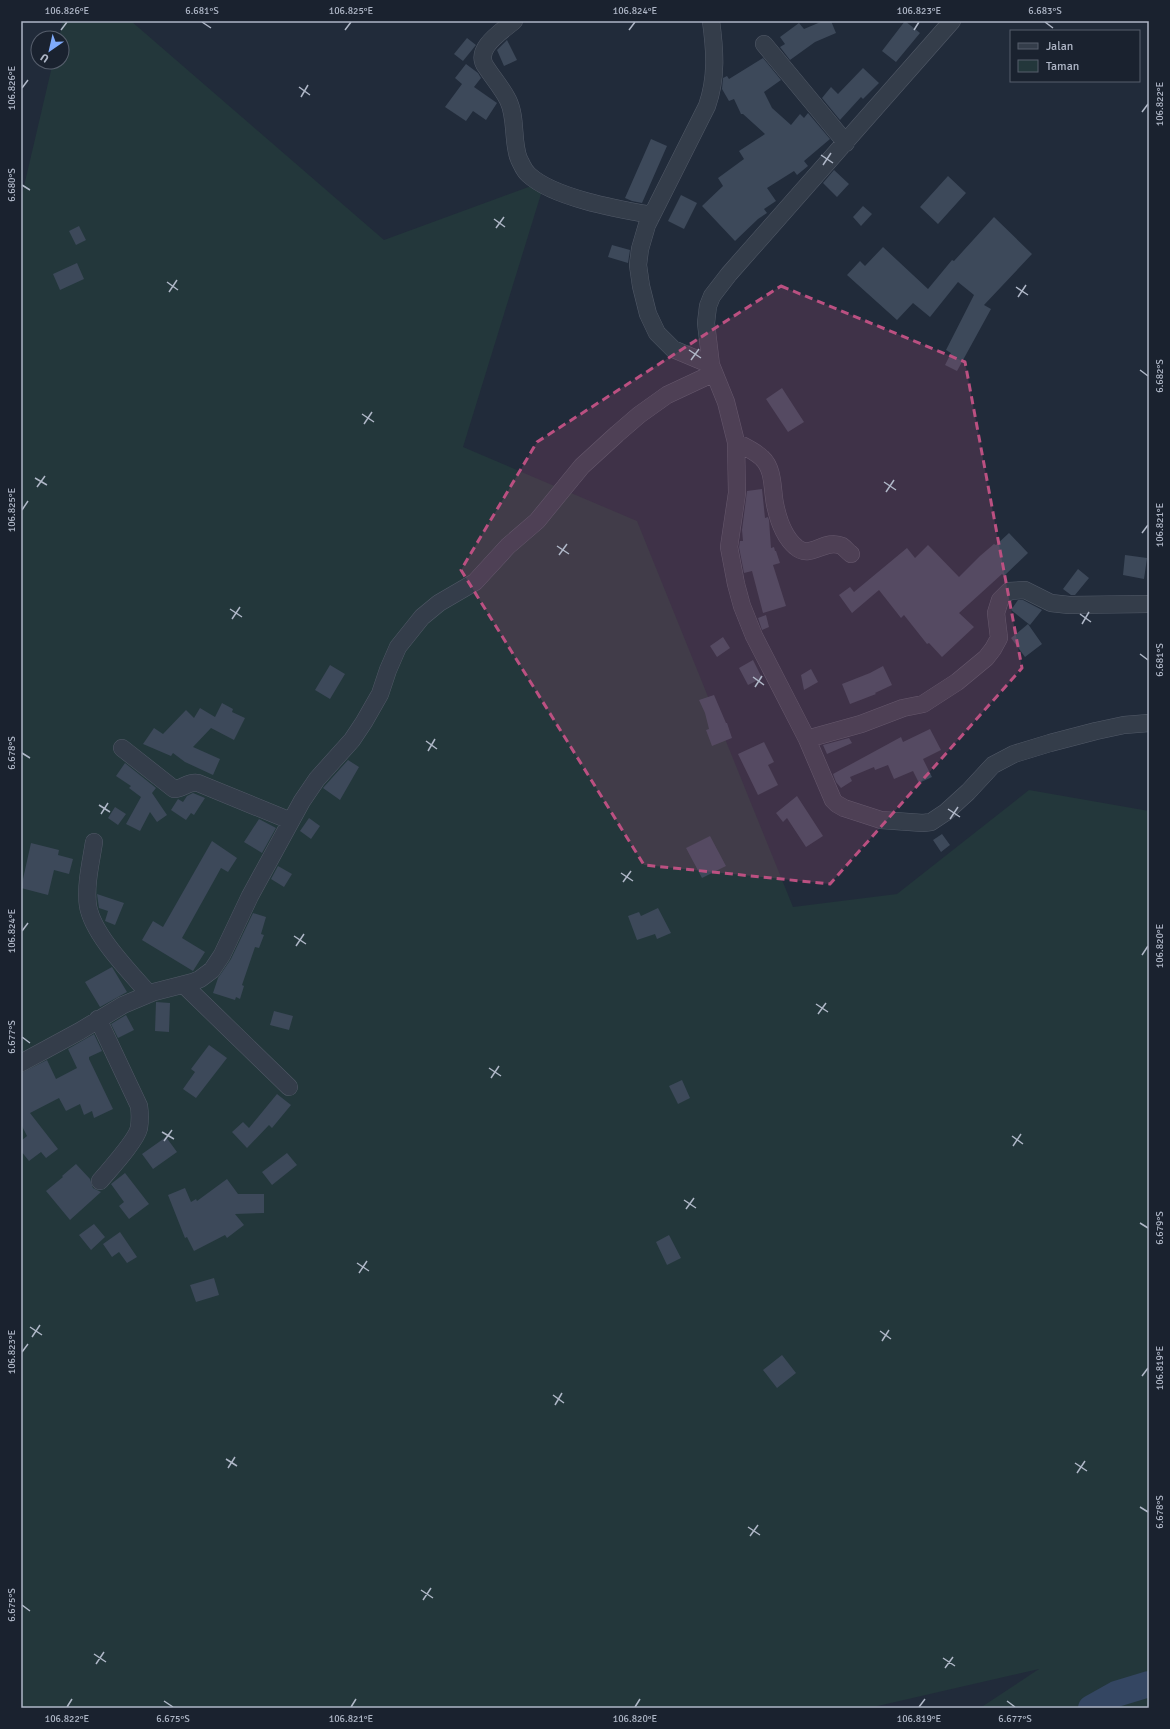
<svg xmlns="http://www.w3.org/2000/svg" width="1170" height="1729" viewBox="0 0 1170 1729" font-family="Signika,sans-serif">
	<rect width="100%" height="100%" fill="#212b3a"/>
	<path fill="#23373b" d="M63,21h68l253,219 161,-59 -82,266 174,74 156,386 104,-13 132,-104 120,21v897h-169l59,-39 -170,39h-848v-1509l32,-137h9v-24h-3z"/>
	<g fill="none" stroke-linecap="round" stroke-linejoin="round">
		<path stroke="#344662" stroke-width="26" d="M1091,1708l25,-14 33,-10"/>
	</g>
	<path fill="#3d495a" d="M823,21h8l5,12 -21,9 -25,18 -10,-13 5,-3 -5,-7 19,-14 5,6z
		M905,21l15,12 -24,29 -14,-11z
		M467,38l9,7 -13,16 -9,-7z
		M507,40l10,20 -13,6 -7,-16z
		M763,58l18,22 -17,12 8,16 19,17 9,-11 4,4 4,-5 22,26 -26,22 4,5 -11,9 -3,-4 -27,17 9,13 -12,8 3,4 -9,6 -23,22 -33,-35 21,-20 -5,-8 26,-19 -5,-8 26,-17 -22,-20h-2l-7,-15 -5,2 -7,-12 1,-11 4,-2 2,3z
		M466,64l12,9 3,5 -7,9 23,16 -11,17 -13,-9 -7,10 -21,-14 17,-23 -7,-6z
		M863,68l16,15 -16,16 -2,-2 -21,23 -18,-22 9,-11 7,7z
		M651,139l16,7 -25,57 -10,-2 -7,-3z
		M834,170l15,14 -12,13 -14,-14z
		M948,176l18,17 -28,31 -18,-17z
		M681,195l16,8 -13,26 -16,-8z
		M863,206l9,8 -11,12 -8,-9z
		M994,217l38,37 -48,51 7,4 -34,62 -12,-6 6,-12 -5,-3 28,-55 -16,-13 -28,35 -17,-14 -16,17 -50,-45 13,-14 5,5 18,-19 45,42 24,-29 2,1z
		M79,226l7,14 -10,5 -7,-14z
		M612,245l18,5 -2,13 -20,-6z
		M77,263l7,16 -24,11 -7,-16z
		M782,388l22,34 -16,10 -22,-33z
		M762,489l3,29 3,-1 1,3 2,28 3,-1 1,4h1l4,12 -7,2 13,41 -23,7 -11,-42 -8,2 -5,-26 1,-6h3l-1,-11 5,-39z
		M1009,533l19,20 -24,23 -2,-2 -43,39 15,14 -32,30 -13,-14 -2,1 -23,-29 -3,3 -22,-28 -27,23 -13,-18 11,-8 4,5 53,-44 8,10 13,-13 31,32 21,-21 14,-12 2,1z
		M1125,555l22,3 -3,21 -21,-4z
		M1078,569l11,9 -14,17h-4l-8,-6z
		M1018,600h5l19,10 -12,15 -19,-15z
		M766,615l3,12 -7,3 -4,-12z
		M1028,624l14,20 -17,13 -14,-19z
		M723,637l7,11 -13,9 -7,-11z
		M753,660l9,18 -14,7 -9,-17z
		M330,665l15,9 -15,25 -15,-9z
		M883,666l9,19 -17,8 1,1 -26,10 -8,-20 28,-11z
		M811,669l7,13 -14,8 -3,-15z
		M714,695l12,28h1l5,15 -20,8 -6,-16 3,-1 -4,-16 -6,-13z
		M222,703l11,6 -1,3 13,6 -11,22 -23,-12 -18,19 27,12 -7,16 -28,-13 -12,-9 -2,3 -28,-12 11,-16 9,6 23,-24 8,8 6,-10 15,9z
		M930,729l11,21 -18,9 9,18 -13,6 -6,-12 -19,8 -6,-14 -13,5 -1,-3 -24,10 2,4 -11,7 -5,-6 -3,-8 68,-37 2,5z
		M849,738l3,5 -25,11 -4,-9z
		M764,742l10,20 -6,3 10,20 -20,10 -20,-41z
		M348,760l11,7 -19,33 -17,-12z
		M125,763l31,25 -4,5 15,22 -10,7 -7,-10 -10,19 -14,-7 15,-27 -12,-9 2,-2 -15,-10z
		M193,793l12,5 -11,17 -3,-2 -5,7 -15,-10 7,-11 5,3 4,-6z
		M797,796l26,40 -17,11 -19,-29 -4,4 -7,-9z
		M115,807l11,7 -8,11 -10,-7z
		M309,818l11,8 -9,13 -11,-8z
		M259,819l17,9 -14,25 -18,-11z
		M942,834l8,11 -9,7 -8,-12z
		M710,836l16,30 -24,12 -16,-30z
		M212,841l25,17 -9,14 -7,-4 -39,70 23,14 -12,19 -51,-31 11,-19 10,6z
		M31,843l28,7 -1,5 15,4 -4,15 -15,-4 -6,25 -27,-7z
		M278,866l14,8 -8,13 -13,-8z
		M97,894l27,9 -9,22 -10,-4 3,-10 -9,-3z
		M658,908l13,25 -14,6 -2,-5 -18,6 -9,-24 11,-4 2,4z
		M253,913l13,4 -5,17 3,1 -5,13 -4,-1 -13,38 2,1 -4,13 -4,-2 -1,3 -22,-7 5,-15 13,-19z
		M112,967l15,25 -27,15 -15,-25z
		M156,1002l14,1 -1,29 -14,-1z
		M274,1011l19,5 -4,14 -19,-5z
		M126,1015l8,15 -16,8 -7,-14z
		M94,1034l8,17 -13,6v2l24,50 -19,9 -2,-7 -8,4 -4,-11 -14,7 -7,-13 -29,15 28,36 -12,9 -5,-6 -12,9 -8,-10v-10l6,-5 -6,-12v-51l26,-13 9,19 21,-11 -9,-19z
		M209,1045l18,13 -31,40 -13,-9 12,-17 -4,-3z
		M682,1080l8,18 -12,6 -9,-18z
		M277,1094l14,11 -19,23 -3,-3 -22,23 -15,-16 11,-10 6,6z
		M166,1137l11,15 -24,17 -11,-15z
		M287,1153l10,12 -25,20 -10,-13z
		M76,1164l14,15 3,9 8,4 -31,28 -24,-29 17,-14 -1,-1z
		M125,1173l24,31 -20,15 -10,-13 5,-4 -13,-18z
		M227,1179l11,15h26v19l-29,1 9,11 -17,13 -2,-3 -31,16 -7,-14 -2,1 -17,-43 17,-7 6,14 5,-3 1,2z
		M94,1224l11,13 -14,13 -12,-15z
		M120,1232l17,25 -10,6 -8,-11 -7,5 -9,-13z
		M669,1235l12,23 -14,7 -11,-23z
		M214,1278l5,17 -23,7 -6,-17z
		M782,1355l14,18 -19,15 -14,-18z"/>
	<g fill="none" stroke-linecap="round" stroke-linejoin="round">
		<g stroke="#525a68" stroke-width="18">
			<path id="minor" d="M514,21c-13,11 -41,28 -28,46 7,11 16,21 22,33 9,18 4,43 11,59 3,6 5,12 10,16 25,23 89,34 123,40
				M711,21c4,29 6,57 -4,85l-60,119 -7,24 -2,16 3,21 7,28 9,19 16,16 38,16
				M952,21l-223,253 -17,22 -4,10 -2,17 5,42 15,37 10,40 1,51 -8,54 7,37 6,22 12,30 53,103 26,61 4,4 7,4 37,12 42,3 8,-1 15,-10 22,-20 25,-27 21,-11 36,-11 46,-12 28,-6 25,-2
				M764,44l82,99
				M736,442c9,5 19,9 26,16 12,11 10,31 13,46 3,15 9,33 21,43 14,13 29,-9 46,-1 3,2 6,6 9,8
				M807,739l54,-15 42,-16 20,-4 34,-22 29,-24 7,-9 6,-11 -3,-25 4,-13 9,-9 16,-1 26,13 18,2 80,-1
				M122,748l52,41c9,0 14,-8 24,-6l93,38
				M94,842c-3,20 -9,44 -6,64 5,29 42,66 61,88
				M184,985l105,102
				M98,1019l41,87c1,7 1,15 0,22 -3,13 -29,41 -39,53
				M21,1063l59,-32 43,-26 31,-13 39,-10 7,-3 12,-9 10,-15 28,-59 52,-95 15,-22 35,-39 12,-18 16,-28 8,-24 10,-23 24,-30 17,-14 36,-21 33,-36 29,-25 45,-55 35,-32 22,-19 28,-20 47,-22"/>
		</g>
		<use href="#minor" stroke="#343d4a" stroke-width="17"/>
	</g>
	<path fill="#bb5081" fill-opacity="0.2" stroke="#bb5081" stroke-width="3" stroke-dasharray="8 5" stroke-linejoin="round" d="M781,286l184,76 57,306 -192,216 -186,-19 -183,-295 76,-128z"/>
	<path fill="none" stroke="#afb7c7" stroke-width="1.5" d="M202,22l9,6M1045,22l8,6M61,30l6,-8M345,30l6,-8M629,30l6,-8M914,30l5,-8M299,87l11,8M22,88l6,-8M301,97l7,-12M1142,112l6,-8M821,155l12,8M823,165l8,-12M22,185l8,5M494,219l11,8M496,228l8,-11M167,282l11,8M1016,287l12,8M169,292l8,-12M1018,297l8,-12M689,350l12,8M691,360l8,-11M1140,370l8,6M362,414l12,8M364,424l8,-12M35,478l12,7M884,482l12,8M37,487l8,-11M886,492l8,-12M22,510l6,-9M1142,533l6,-8M557,546l12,8M559,555l8,-11M230,609l12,8M1080,614l11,8M232,619l8,-12M1082,624l7,-12M1140,654l8,6M753,677l11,8M755,687l7,-11M426,741l11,8M428,751l7,-12M22,753l8,5M99,805l11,7M948,809l12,8M101,814l7,-11M950,819l8,-12M621,873l12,8M623,882l8,-11M22,931l6,-8M294,936l12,8M296,946l8,-12M1142,955l6,-9M816,1004l12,8M818,1014l8,-11M22,1037l8,6M489,1068l12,8M491,1078l8,-12M162,1132l12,7M1012,1136l11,8M164,1141l8,-11M1013,1146l8,-12M684,1200l12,8M686,1209l8,-11M1140,1223l8,5M357,1263l12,8M359,1273l8,-12M30,1327l12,8M880,1331l11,8M32,1337l8,-12M882,1341l7,-11M22,1352l6,-8M1142,1376l6,-8M553,1395l11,8M555,1405l7,-12M226,1459l11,7M1075,1463l12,8M228,1468l7,-11M1077,1473l8,-12M1140,1507l8,5M748,1527l12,8M750,1536l8,-11M421,1590l12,8M423,1600l8,-12M22,1605l8,6M94,1654l12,8M943,1658l12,8M96,1664l8,-12M945,1668l8,-11M164,1701l9,6M1007,1701l8,6M67,1707l5,-8M351,1707l5,-8M635,1707l5,-8M919,1707l6,-8"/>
	<rect width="1170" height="1729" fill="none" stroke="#1a222f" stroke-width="44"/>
	<rect x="1010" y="30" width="130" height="52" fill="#1a222f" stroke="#565e6c"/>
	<rect x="1018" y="43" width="20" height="6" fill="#343d4a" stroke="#565e6c"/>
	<text x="1046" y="50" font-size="12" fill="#afb7c7">Jalan</text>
	<rect x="1018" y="60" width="20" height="12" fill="#23373b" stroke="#565e6c"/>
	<text x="1046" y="70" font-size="12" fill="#afb7c7">Taman</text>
	<g transform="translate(50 50) rotate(214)"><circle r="19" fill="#1a222f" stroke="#565e6c"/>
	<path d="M0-3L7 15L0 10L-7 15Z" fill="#80abfb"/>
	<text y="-6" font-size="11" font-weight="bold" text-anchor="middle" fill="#afb7c7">U</text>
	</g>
	<rect x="22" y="22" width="1126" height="1685" fill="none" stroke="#afb7c7" stroke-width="1.5"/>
	<g font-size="10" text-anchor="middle" fill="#afb7c7">
		<text x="67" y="14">106.826°E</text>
		<text x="202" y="14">6.681°S</text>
		<text x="351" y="14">106.825°E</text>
		<text x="635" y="14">106.824°E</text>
		<text x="919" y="14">106.823°E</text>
		<text x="1045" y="14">6.683°S</text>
		<text transform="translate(11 88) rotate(-90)" y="4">106.826°E</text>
		<text transform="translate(1159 104) rotate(-90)" y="4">106.822°E</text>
		<text transform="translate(11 185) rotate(-90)" y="4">6.680°S</text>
		<text transform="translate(1159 376) rotate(-90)" y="4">6.682°S</text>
		<text transform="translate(11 510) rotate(-90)" y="4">106.825°E</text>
		<text transform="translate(1159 525) rotate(-90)" y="4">106.821°E</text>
		<text transform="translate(1159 660) rotate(-90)" y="4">6.681°S</text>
		<text transform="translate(11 753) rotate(-90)" y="4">6.678°S</text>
		<text transform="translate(11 931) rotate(-90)" y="4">106.824°E</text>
		<text transform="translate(1159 946) rotate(-90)" y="4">106.820°E</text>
		<text transform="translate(11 1037) rotate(-90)" y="4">6.677°S</text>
		<text transform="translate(1159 1228) rotate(-90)" y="4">6.679°S</text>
		<text transform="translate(11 1352) rotate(-90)" y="4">106.823°E</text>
		<text transform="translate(1159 1368) rotate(-90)" y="4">106.819°E</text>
		<text transform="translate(1159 1512) rotate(-90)" y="4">6.678°S</text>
		<text transform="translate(11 1605) rotate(-90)" y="4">6.675°S</text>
		<text x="67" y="1722">106.822°E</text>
		<text x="173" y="1722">6.675°S</text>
		<text x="351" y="1722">106.821°E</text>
		<text x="635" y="1722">106.820°E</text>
		<text x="919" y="1722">106.819°E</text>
		<text x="1015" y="1722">6.677°S</text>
	</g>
</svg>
